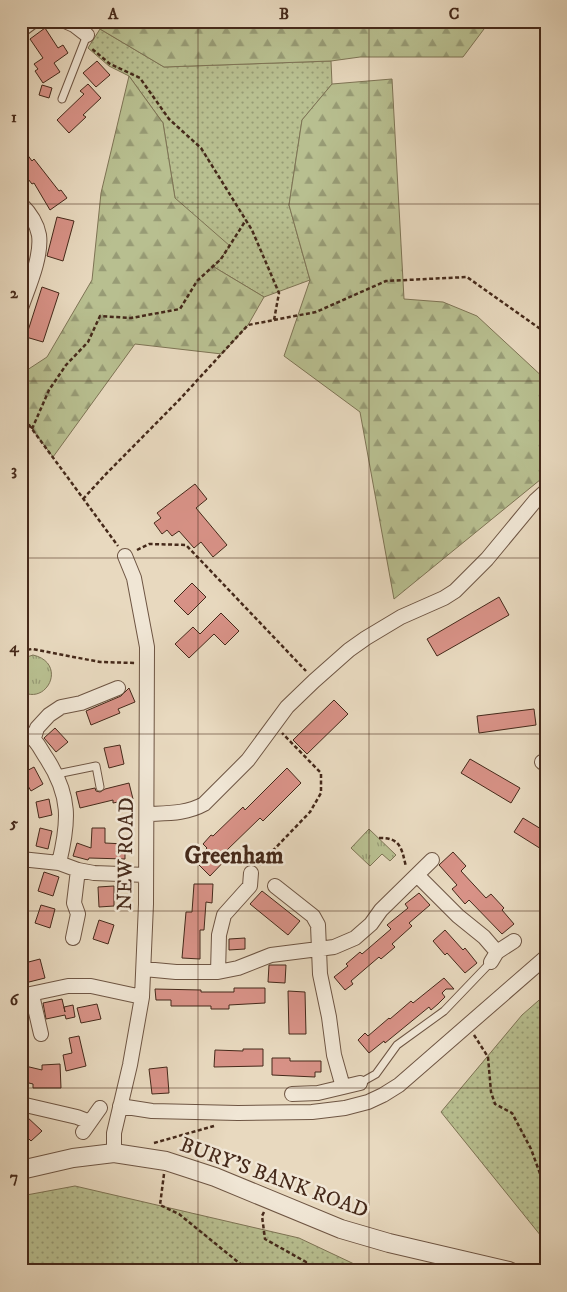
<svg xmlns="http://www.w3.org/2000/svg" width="567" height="1292" viewBox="0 0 567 1292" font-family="'IM FELL DW Pica',serif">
	<defs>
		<pattern id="grass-dots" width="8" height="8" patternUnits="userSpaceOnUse" patternTransform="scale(1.25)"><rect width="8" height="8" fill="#b8bf90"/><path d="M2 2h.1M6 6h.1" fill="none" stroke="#979b75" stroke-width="1.8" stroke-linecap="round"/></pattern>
		<pattern id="forest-firs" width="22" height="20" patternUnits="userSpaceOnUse" patternTransform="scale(1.25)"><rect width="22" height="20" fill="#b8bf90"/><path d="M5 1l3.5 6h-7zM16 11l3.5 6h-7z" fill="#979b75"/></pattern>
		<pattern id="park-tufts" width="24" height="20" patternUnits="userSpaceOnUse" patternTransform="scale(1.25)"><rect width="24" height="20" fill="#b8bf90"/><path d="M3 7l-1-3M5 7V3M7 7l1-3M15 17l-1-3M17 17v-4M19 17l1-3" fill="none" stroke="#979b75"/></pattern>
	</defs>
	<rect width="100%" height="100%" fill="#e8d9bf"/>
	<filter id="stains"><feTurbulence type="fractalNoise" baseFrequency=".004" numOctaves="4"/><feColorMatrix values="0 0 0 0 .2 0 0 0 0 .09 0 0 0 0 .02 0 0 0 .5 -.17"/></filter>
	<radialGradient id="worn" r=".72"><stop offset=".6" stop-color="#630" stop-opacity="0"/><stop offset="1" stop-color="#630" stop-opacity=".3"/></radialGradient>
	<path fill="url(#grass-dots)" stroke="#7e7455" d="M100,29l64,38 167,-6 1,23 -30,36 -13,85 21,75 -46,17 -50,-30 -39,-69 -12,-75 -34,-47 -20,-10 -21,-18z
		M546,994v244l-5,-2 -100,-124 81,-97z
		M75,1186l224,52 70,33h-348v-75z"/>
	<path fill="url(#forest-firs)" stroke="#7e7455" d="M91,21h399l-27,36h-103l-29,4 -167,6 -64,-38z
		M129,76l34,47 12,75 55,48 -16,21 50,30 -16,28 -26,29 -87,-10 -82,113 -32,-43v-40l26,-17 45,-77 9,-87z
		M392,79l12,220 39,3 34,14 69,64v95l-152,124 -34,-187 -76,-56 26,-76 -21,-75 13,-85 30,-36z"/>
	<path fill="url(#park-tufts)" stroke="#7e7455" d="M33,655c35,8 14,52 -12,36v-32z
		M369,829l27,26 -6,6 -8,-7 -12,12 -19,-18z"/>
	<path fill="#d89287" stroke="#45291a" d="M45,28l13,20 5,-3 5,8 -14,10 6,9 -17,11 -8,-12 3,-2 -4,-5 9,-6 -13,-19z
		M97,61l13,14 -14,12 -13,-14z
		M88,84l13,14 -18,17 3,2 -17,16 -12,-13 27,-26 -4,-3z
		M42,85l10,3 -3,10 -10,-3z
		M21,146l11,15 2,-2 25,32 2,-1 6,8 -17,12 -16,-27 -2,1 -11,-14z
		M57,217l17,4 -11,40 -16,-5z
		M42,287l17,6 -16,49 -17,-5z
		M195,484l12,15 -11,9 31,37 -14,12 -12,-15 -7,6 -15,-17 -7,5 -5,-6 -5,4 -8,-11 7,-5 -4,-5z
		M192,583l14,14 -18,18 -14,-14z
		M499,597l10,18 -72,41 -10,-17z
		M221,613l18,18 -14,14 -11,-11 -25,24 -14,-14 18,-17 7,7z
		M129,688l6,14 -17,7 2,4 -29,12 -5,-14 35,-15z
		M334,700l14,14 -41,40 -14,-14z
		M534,709l2,16 -57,8 -2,-17z
		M55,728l13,14 -12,10 -12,-14z
		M120,745l4,19 -15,4 -5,-20z
		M470,759l50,29 -9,15 -50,-30z
		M34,767l9,17 -12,7 -10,-17z
		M287,768l14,15 -38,38 -3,-3 -33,32 4,4 -21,22 -15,-15 12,-13 -4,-4 8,-9 2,1 30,-29 2,3z
		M129,783l4,16 -20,4v-3l-33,8 -4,-16 19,-4 1,3 4,1 5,-3z
		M49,799l3,16 -13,3 -3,-16z
		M523,818l23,14v20l-32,-20z
		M40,828l12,3 -4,18 -12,-3z
		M92,828h13v15l20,1v15l-36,-1 -1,2 -15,-4 4,-13 14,5z
		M453,852l13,14 -5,5 25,27 5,-4 13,14 -2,2 12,14 -12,10 -33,-34 -4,4 -13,-15 5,-4 -18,-20z
		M44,872l15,5 -6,19 -15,-5z
		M194,884h19l-1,19 -6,-1 -2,28h-4v29l-18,-1 4,-46h6z
		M114,886v20l-15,1 -1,-20z
		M262,891l38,30 -12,14 -38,-31z
		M419,893l11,12 -21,18 3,3 -20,18 3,3 -14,12 -2,-2 -28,24 2,3 -8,6 -11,-13 14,-11 -2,-2 14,-12 2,2 29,-25 -4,-4 21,-17 -3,-4z
		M41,905l14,4 -5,19 -15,-5z
		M99,920l15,5 -6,19 -15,-5z
		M445,930l18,20 2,-2 12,15 -12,10 -18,-20 -2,2 -12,-14z
		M245,938v11l-16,1v-11z
		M40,959l5,19 -24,6v-20z
		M269,965h17l-1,18 -17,-1z
		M444,978l10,11h-8l-4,4 3,4 -7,7 -7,6 -2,-3 -44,36 -1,-2 -15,12 -11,-13 7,-7 3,3 21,-18 1,1 21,-18 2,2z
		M234,988h31v15l-36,2v4h-18v-3h-40v-6h-15l-1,-11 46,1v2h33z
		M288,991l17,1 1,42h-17z
		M62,999l3,13 -1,-5 9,-2 2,12 -9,2 -1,-4 -19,4 -3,-16z
		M97,1004l4,15 -20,4 -4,-15z
		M79,1036l7,30 -20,5 -3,-16 9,-2 -3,-15z
		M243,1049h20v17l-49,1 1,-17 28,1z
		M272,1058h18v3h31v11h-6v5l-43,-2z
		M60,1064l1,24h-28v-4l-12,-3v-16l21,5v-5z
		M167,1067l2,26 -17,1 -3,-25z
		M26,1116l16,15 -11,10 -10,-10v-10z"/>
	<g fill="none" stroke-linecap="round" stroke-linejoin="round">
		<g stroke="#6e5543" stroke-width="9">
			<path id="service" d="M62,99l25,-64
				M57,774l39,-8 4,21
				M360,1083l16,-9 21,-29 47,-34 47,-49"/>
		</g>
		<g stroke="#6e5543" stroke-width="16">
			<path id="minor" d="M65,21l9,4 13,10
				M21,30l12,-9
				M21,204c8,8 16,20 18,31 3,22 -11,53 -18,73
				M21,731c17,9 16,13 26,28 24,37 22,63 12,104
				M34,738l3,-10 12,-13 12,-8 20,-4 37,-15
				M542,762l4,3
				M147,814c20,-1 39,0 57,-10l44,-44 39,-53 27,-26 35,-31 17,-12 35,-21 43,-19 11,-7 32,-32 48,-58 11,-10
				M21,859l38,4 19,7 16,3 52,2
				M417,875l41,41 26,21 13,15
				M275,886l38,30 5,9 2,49 9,43 5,38 9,32
				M73,938l5,-24 -4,-11 4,-33
				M491,962l6,-10 17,-11
				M144,969l32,3h42l20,-4 33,-13 63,-8 21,-9 16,-14 10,-14 51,-50
				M218,972l1,-37 5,-20 26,-29 1,-13
				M32,995l9,39
				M21,996l47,-10h23l51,11
				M292,1094l26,-1 42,-10
				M21,1104l56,13 13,5
				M120,1106l32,5 86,2 74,-1 33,-4 23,-6 15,-7 16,-10 147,-128
				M83,1132l17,-24
				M114,1153v-20l16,-68 12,-68 4,-93 1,-257 -13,-69 -9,-22"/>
		</g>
		<g stroke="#6e5543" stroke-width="20">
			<path id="tertiary" d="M21,1170l52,-12 41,-5 52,8 49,16 126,52 48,14 120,28"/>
		</g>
		<path stroke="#45291a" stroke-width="2.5" stroke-dasharray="4 2.5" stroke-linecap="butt" d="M274,320l42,-8 70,-31 81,-4 79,56
			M21,414l97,132
			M32,429l17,-39 17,-25 22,-23 12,-26 31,2 49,-9 17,-28 24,-22 25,-39
			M83,499l23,-25 74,-75 68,-74 26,-5 5,-27 -27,-63 -51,-82 -32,-29 -29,-41 -30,-14 -19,-16
			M137,550l12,-6 37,1 120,126
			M21,651l11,-2 68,13 36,1
			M379,838c22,-1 23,12 27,29
			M259,865l51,-53 11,-19v-20l-39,-40
			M474,1035l14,22 3,35 4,12 17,9 19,36 15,41
			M154,1143l60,-17
			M164,1174l-4,31 19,9 70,57
			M264,1212l-2,4 3,23 41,23 -4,9"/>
		<use href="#service" stroke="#f0e6d5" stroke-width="7"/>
		<use href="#minor" stroke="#f0e6d5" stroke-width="14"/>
		<use href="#tertiary" stroke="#f0e6d5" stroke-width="18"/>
	</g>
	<path fill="none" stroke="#45291a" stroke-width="1" stroke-opacity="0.55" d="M198,21v1250M369,21v1250M21,204h525M21,381h525M21,558h525M21,734h525M21,911h525M21,1088h525"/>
	<g text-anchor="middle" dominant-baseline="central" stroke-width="5" stroke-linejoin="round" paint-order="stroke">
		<g font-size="21" fill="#45291a" stroke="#f0e6d5">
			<text transform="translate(126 854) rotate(-89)">NEW ROAD</text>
			<text transform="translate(274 1178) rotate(20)">BURY'S BANK ROAD</text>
		</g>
		<g font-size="24" font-weight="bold" fill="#45291a" stroke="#f0e6d5">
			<text x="234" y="856">Greenham</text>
		</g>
	</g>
	<rect width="567" height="1292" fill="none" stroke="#e8d9bf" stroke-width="55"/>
	<rect x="28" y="28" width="512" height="1236" fill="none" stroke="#45291a" stroke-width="2"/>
	<g font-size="16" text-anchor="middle" font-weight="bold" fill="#45291a">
		<text x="113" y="19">A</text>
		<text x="284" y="19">B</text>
		<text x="454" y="19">C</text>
		<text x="14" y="122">1</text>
		<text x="14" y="298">2</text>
		<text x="14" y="475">3</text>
		<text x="14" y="652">4</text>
		<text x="14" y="828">5</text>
		<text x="14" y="1005">6</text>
		<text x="14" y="1182">7</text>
	</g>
	<rect width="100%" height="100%" filter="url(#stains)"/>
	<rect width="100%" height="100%" fill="url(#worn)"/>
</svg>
